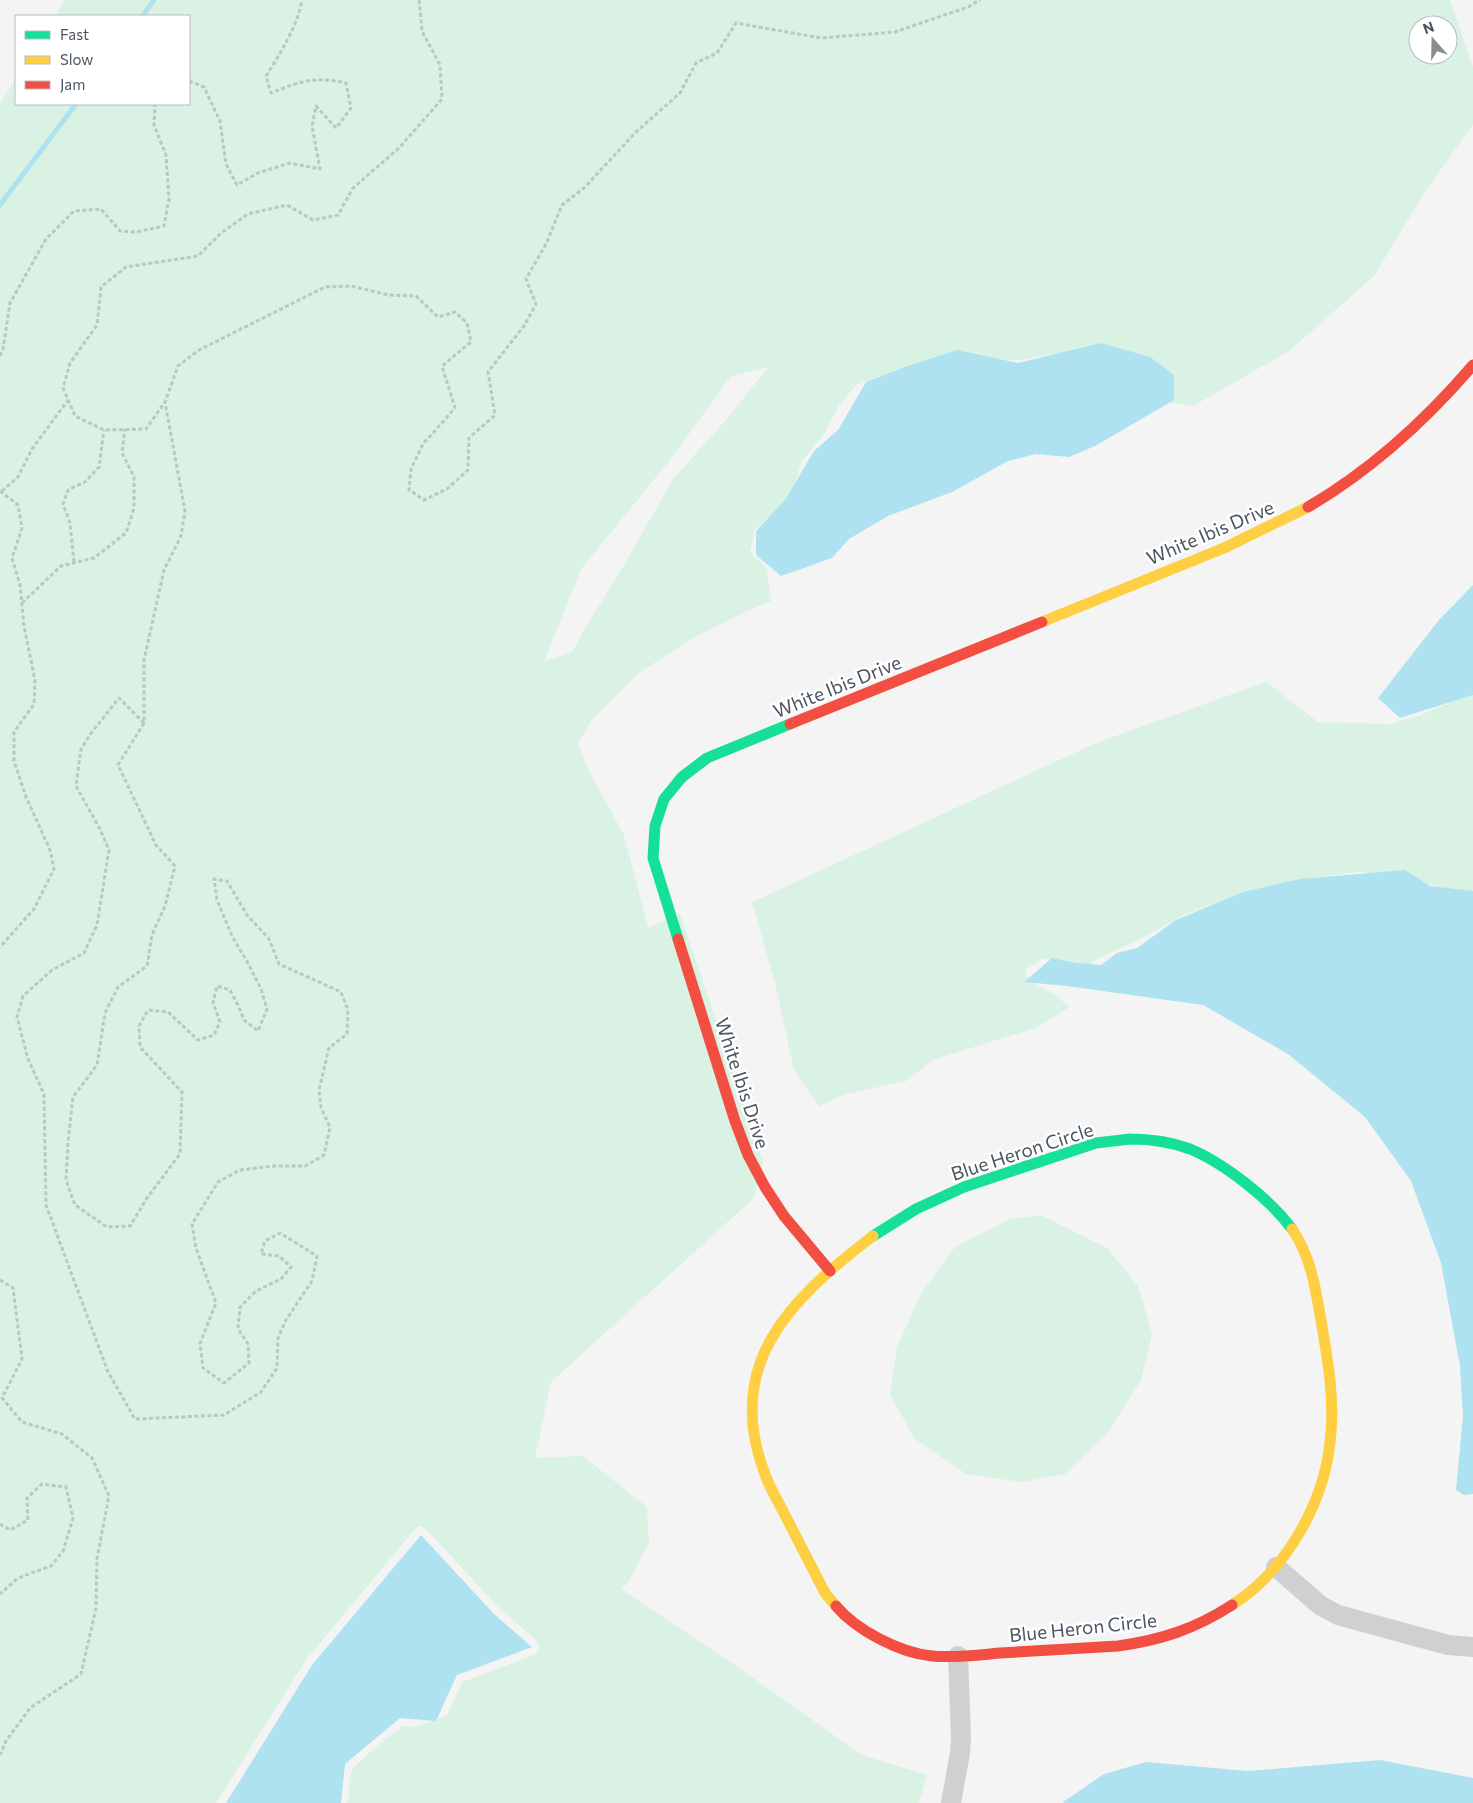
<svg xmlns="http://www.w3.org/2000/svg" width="1473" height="1803" viewBox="0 0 1473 1803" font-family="Commissioner,sans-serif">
	<rect width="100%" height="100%" fill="#f4f4f4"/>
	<path fill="#d9f2e3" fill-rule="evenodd" d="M65,0h1385l23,67v57l-50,71 -49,81 -85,75 -96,55 -27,-4 -88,-52 -59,10 -31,1 -91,9 -41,15 -17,20 -15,29 -22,27 -8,24 -11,21 -28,23 -5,23 17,17 4,32 -26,11 -50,25 -55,35 -50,50 -12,22 12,29 34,62 24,93 32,-14 83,247 -9,37 -203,184 -16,76 48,-2 64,51 2,36 -22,41 -6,5 114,76 127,90 65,20 -8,28h-572l2,-5v-15l3,-14 27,-25 24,-18 12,1 32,-12 15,-33 72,-27 4,-3 1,-5 -3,-7 -37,-32 -73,-79 -6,-3 -5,3 -109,131 -90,143h-216v-1699l16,-26v26h173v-88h-134zM1418,25h30v30h-30zM770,367l-5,4 -40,50 -52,58 -49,86 -37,60 -15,27 -28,10 37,-93 89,-109 61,-84z
		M1266,682l52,40 72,2 33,-10 50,-21v202l-79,-19 -36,-4 -47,6 -32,10 -37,5 -58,22 -38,21 -45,21 -22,14 -22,-11 -15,-1 -17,11 3,9 28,17 14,11 -35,21 -102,32 -27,21 -60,13 -27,12 -25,-36 -18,-83 -24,-85 344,-159z
		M1041,1215l66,33 31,38 14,48 -11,46 -34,54 -42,40 -43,8 -56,-8 -51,-35 -25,-44 7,-48 25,-55 33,-45 55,-28z"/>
	<path fill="#aee2f0" d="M1101,343l49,14 24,18v25l-79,46 -26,11 -33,-3 -28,7 -56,31 -64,24 -39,23 -17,19 -51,18 -25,-21v-24l29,-31 29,-49 24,-21 28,-48 39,-15 52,-17 61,13z
		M1473,585v110l-73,23 -22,-20 61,-78z
		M1405,870l25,16 43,5v603l-9,1 -8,-5 7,-74 -3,-50 -19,-103 -30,-82 -46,-64 -77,-63 -85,-49 -136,-19 -43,-4 28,-24 24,5 25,2 16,-12 20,-5 39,-28 67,-28 57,-13z
		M421,1535l73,79 38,33 -75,28 -21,46 -36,-3 -55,46 -4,39h-115l86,-138z
		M1380,1760l93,18v25h-409l-1,-1 41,-28 42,-12 102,9z"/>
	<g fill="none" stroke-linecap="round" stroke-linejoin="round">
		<path stroke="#aee2f0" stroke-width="5" d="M142,16l12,-16
			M0,205l76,-101"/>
		<path stroke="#bcc7c4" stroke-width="3" stroke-dasharray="4 2.5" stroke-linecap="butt" d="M419,0l3,31 18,34 2,34 -44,50 -45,39 -15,27 -25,5 -26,-15 -39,9 -27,19 -23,23 -72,11 -25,20 -4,38 -27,38 -7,25 12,28 29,14 42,-1 19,-27 13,-36 21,-16 126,-63 26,-1 38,9 27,1 22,21 17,-5 12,11 4,19 -29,24 13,42 -32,36 -12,25 -2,21 15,10 23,-11 21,-19 1,-32 26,-23 -7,-43 36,-46 12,-22 -10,-25 21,-37 15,-37 22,-17 52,-56 44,-39 16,-30 21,-10 19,-30 85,15 74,-6 73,-25 12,-7
			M189,81l15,6 16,34 6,43 11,21 21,-12 32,-10 30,6 -8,-43 4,-20 20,22 15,-20 -5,-25c-32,-7 -45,-2 -75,10l-5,-17c15,-24 31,-49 36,-76
			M0,356l3,-7 7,-46 36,-64 28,-28 27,-2 19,22 16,1 28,-6 5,-27 -3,-44 -12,-30 1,-21
			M0,491l18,14 4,23 -10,30 8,27 4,41 11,54 -1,24 -20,28v29l12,36 24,53 4,19 -20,40 -34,38
			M2,491l16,-14 14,-28 36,-49
			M74,562l-4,-39 -7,-19 5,-14 17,-8 14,-15 5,-37
			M22,603l39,-37 33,-8 32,-25 8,-25v-31l-12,-24 3,-24
			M144,723l-25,-25 -27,34 -11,17 -5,37 24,43 9,21 -12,75 -13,28 -32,17 -29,26 -6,21 11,42 16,35 2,111 62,167 27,47 89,-4 37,-23 16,-24 1,-30 8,-18 26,-39 5,-25 -37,-23 -15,8 -4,13 18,2 12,11 -10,12 -25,12 -16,16 -2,22 10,15 1,19 -25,20 -21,-15 -3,-24 16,-41 -20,-55 -4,-24 26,-42 22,-12 34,-4h31l19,-11 6,-28 -9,-19 -2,-18 10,-42 18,-14 1,-24 -7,-18 -62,-28 -10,-25 -22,-24 -20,-34 -13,-2 3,21 15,36 17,29 12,24 6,20 -9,22 -14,-11 -6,-15 -8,-15 -13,-4 -4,17 7,19 -6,13 -16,5 -30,-28 -20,-2 -9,16 1,21 42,45 -2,62 -33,44 -17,28 -23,1 -32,-22 -9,-25 2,-38 5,-45 24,-32 8,-52 13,-26 29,-21 5,-31 13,-29 10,-40 -19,-21 -38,-80 26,-42v-63l20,-90 17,-34 4,-25 -20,-109
			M0,1280l13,8 9,71 -20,39 20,24 40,12 30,24 17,38 -12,62 -1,50 -15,66 -51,34 -24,33 -6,14
			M0,1524l10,6 18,-10 -1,-22 15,-14 24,3 7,31 -10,33 -12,15 -33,12 -18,16"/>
		<path stroke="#ced0d2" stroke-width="20" d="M1276,1567l45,39 17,9 110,30 25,2
			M951,1803l9,-50 1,-15 -3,-82"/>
		<path stroke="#16e098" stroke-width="11" d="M678,939l-25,-81 2,-32 9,-27 18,-22 25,-19 83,-34
			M1130,1139c20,0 41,3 60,10 34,14 81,51 102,80
			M873,1236l43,-27 48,-22 132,-44 34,-4"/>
		<path stroke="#ffcf43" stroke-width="11" d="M1042,622l182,-74 84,-41
			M1232,1605c56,-36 95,-106 99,-173 3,-35 -3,-70 -9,-106 -6,-34 -10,-68 -30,-97
			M836,1606l-11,-13c-13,-26 -27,-52 -40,-78 -6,-12 -14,-25 -19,-38 -44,-112 23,-177 107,-241"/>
		<path stroke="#f24e42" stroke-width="11" d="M1308,507c63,-37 117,-86 165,-142
			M790,724l252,-102
			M678,939l57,182 13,34 17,32 19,29 46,55
			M836,1606c20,24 64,47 96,50 22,2 46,-1 68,-3 39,-2 79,-5 118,-7 43,-6 77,-17 114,-41"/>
	</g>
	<g text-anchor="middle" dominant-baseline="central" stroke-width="5" stroke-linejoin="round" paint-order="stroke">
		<g font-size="19" fill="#4a5661" stroke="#fff">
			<text transform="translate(1210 532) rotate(-23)">White Ibis Drive</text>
			<text transform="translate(837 686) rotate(-22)">White Ibis Drive</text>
			<text transform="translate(743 1083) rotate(72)">White Ibis Drive</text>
			<text transform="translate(1022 1151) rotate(-18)">Blue Heron Circle</text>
			<text transform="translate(1083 1627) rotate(-6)">Blue Heron Circle</text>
		</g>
	</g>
	<rect x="15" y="15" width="175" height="90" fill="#ffffff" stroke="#b7bbc0"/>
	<rect x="25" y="31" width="25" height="8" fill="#16e098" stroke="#b7bbc0"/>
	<text x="60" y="40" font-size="15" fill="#4a5661">Fast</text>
	<rect x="25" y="56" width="25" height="8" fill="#ffcf43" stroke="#b7bbc0"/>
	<text x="60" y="65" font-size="15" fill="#4a5661">Slow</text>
	<rect x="25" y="81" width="25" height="8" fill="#f24e42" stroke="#b7bbc0"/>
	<text x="60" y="90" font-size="15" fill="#4a5661">Jam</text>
	<g transform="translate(1433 40) rotate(340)"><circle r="24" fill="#ffffff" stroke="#b7bbc0"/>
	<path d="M0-4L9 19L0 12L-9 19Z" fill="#868d94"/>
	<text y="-8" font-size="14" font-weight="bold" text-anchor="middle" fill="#4a5661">N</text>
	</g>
</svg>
